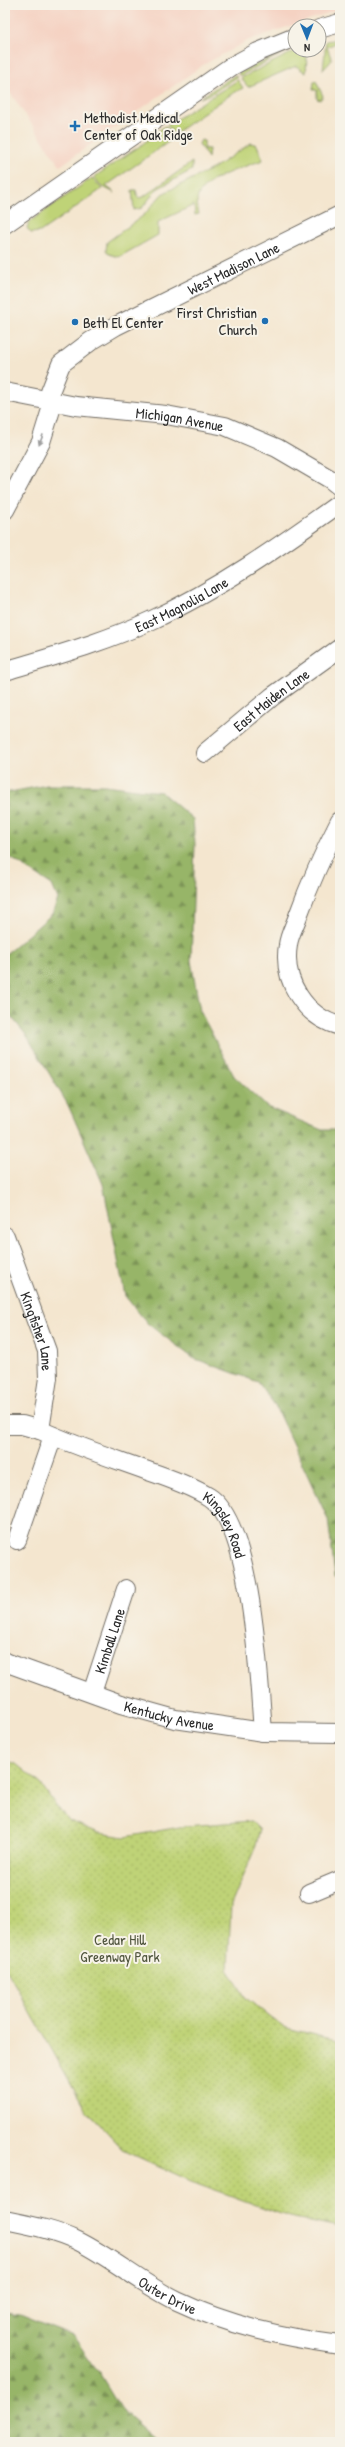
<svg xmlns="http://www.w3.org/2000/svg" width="345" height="2447" viewBox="0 0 345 2447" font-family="'Patrick Hand',sans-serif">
	<defs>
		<pattern id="forest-firs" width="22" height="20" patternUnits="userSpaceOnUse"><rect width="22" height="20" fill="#97b568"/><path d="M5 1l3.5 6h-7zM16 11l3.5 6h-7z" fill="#7b9356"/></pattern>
		<pattern id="park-dots" width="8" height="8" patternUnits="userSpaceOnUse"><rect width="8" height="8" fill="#bfd377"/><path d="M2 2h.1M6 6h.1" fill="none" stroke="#a4b567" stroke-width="1.8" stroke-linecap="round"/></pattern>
	</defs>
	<rect width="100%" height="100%" fill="#f7f3e8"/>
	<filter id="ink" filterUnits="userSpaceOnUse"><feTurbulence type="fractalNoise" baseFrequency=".025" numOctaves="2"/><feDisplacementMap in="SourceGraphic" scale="8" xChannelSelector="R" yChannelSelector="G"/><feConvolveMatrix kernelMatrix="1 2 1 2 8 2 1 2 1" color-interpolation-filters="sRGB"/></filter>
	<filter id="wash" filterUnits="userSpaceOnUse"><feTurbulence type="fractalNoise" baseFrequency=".012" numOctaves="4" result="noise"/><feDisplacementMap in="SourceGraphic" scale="16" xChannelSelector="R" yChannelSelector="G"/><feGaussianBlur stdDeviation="0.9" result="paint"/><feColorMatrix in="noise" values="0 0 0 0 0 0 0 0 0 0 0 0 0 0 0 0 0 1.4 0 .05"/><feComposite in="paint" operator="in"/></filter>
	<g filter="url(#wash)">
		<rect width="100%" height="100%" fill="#f4e6cf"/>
		<path fill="#f5d2c2" d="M5,5h335v4l-91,31 -46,25 -143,101 -55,-81z"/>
		<path fill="#bfd377" stroke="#757f51" d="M340,39v2l-13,6 5,13 -9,10 3,-29z
			M292,48l-52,28 -2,-3z
			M297,50h7l3,6 -1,17 -10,-7 -48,21 -7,-9z
			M235,75l2,2 -26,17 -11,4z
			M238,80l5,8 -13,7 -56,39 -7,-9z
			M316,81l7,15 -3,4 -3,-1v-9h-4l1,-8z
			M165,126l9,12 -68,48 9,7 -14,-7 -7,-9 46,-31z
			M201,140l3,1v8h5l-1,9 -9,-14z
			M251,143l6,2 6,15c-16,6 -58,18 -65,36 -2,6 0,12 1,18l-4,1 -1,-10 -36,17v13l-39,22 -10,-3 -3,-4 1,-8 37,-27 18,-21 52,-26z
			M192,162v8l-35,19 -15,19 -8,2 -2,-20h4l2,8 5,-1z
			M92,178l10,11 -62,43 -9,1 -4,-5 2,-6z"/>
		<path fill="url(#forest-firs)" stroke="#61704a" d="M47,785h58l56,7 32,27 2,25 -4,117 9,50 34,65 33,31 55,23h18v447l-5,-1 -7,-57 -54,-115 -16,-22 -65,-24 -45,-34 -23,-28 -22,-112 -35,-79 -41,-69 -22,-27v-54l47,-41 6,-15 -6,-14 -47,-31v-61z
			M5,2313l15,2 53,21 27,38 23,38 34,30h-152z"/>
		<path fill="url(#park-dots)" stroke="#757f51" d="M5,1760l11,4 25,20 15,22 14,15 29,12 26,4 60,-11 66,-5 9,9 -5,18 -24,57 -3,64 18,29 37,29 57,14v186l-51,-10 -98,-36 -66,-30 -39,-41 -81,-143z"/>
	</g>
	<g filter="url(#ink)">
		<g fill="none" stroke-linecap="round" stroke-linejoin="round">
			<g stroke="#716c64" stroke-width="20">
				<g id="minor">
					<path d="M319,29l21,-6"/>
					<path d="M5,224l227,-158 26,-14 37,-15"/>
					<path id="s1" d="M5,392l71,14 90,9 59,11 52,22 53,31 10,8"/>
					<path id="s2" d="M5,510l36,-68 12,-39 -3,-11 11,-28 30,-23 25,-15 224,-111"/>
					<path id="s3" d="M5,671c49,-15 100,-29 147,-51 67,-31 128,-74 188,-117"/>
					<path id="s4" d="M205,753l68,-57 67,-48"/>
					<path d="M340,821c-16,31 -30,62 -42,95 -3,9 -9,19 -10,29 -6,36 17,72 52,81"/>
					<path id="s5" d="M5,1236l42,115 1,27 -8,52"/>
					<path id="s6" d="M5,1425h17l18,5c35,16 72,28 108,41 21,7 43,15 61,26 44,27 50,186 54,235"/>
					<path d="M17,1540l36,-104"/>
					<path id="s7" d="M5,1662l116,42 54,15 88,13 77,1"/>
					<path id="s8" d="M92,1693l34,-104"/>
					<path d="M309,1893l31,-13"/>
					<path id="s9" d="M5,2220c24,5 51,10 73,21 34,17 64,43 99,60 53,25 105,36 163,44"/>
				</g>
			</g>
			<use href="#minor" stroke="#fff" stroke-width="18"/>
		</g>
		<defs><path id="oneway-solid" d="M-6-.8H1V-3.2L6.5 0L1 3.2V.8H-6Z"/></defs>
		<use fill="#a0a0a0" href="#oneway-solid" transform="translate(41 440) rotate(111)"/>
	</g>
	<g fill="#1f6fb2" stroke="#f7f3e8" stroke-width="1.5">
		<path d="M73 120h4v4h4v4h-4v4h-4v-4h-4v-4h4z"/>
		<circle cx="265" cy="321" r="4"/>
		<circle cx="75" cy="322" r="4"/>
	</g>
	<g text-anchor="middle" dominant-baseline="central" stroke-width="4" stroke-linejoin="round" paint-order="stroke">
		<g font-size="15" fill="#2b2b2b" stroke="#f7f3e8" text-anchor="start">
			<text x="84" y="117">Methodist Medical<tspan x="84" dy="17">Center of Oak Ridge</tspan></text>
			<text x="257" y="312" text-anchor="end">First Christian<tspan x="257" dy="17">Church</tspan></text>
			<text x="83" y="322">Beth El Center</text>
		</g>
		<g font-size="15" fill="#2b2b2b" stroke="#f7f3e8">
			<text stroke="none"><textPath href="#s2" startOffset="357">West Madison Lane</textPath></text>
			<text stroke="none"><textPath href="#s1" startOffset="177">Michigan Avenue</textPath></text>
			<text stroke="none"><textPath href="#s3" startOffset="189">East Magnolia Lane</textPath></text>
			<text stroke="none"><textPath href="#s4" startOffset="85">East Maiden Lane</textPath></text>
			<text stroke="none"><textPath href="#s5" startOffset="101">Kingfisher Lane</textPath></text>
			<text stroke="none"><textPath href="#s6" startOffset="250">Kingsley Road</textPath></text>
			<text stroke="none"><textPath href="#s8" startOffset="55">Kimball Lane</textPath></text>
			<text stroke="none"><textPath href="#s7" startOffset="173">Kentucky Avenue</textPath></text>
			<text stroke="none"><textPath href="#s9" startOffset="181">Outer Drive</textPath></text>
		</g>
		<g font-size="15" fill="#50553e" stroke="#f7f3e8">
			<text x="120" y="1939">Cedar Hill<tspan x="120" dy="17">Greenway Park</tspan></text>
		</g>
	</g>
	<rect width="345" height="2447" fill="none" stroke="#f7f3e8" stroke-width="20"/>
	<g transform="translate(307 38) rotate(179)"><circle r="19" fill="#f7f3e8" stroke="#a5a39c"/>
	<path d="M0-3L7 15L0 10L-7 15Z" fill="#1f6fb2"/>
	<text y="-6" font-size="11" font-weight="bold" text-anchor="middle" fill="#2b2b2b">N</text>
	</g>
</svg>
